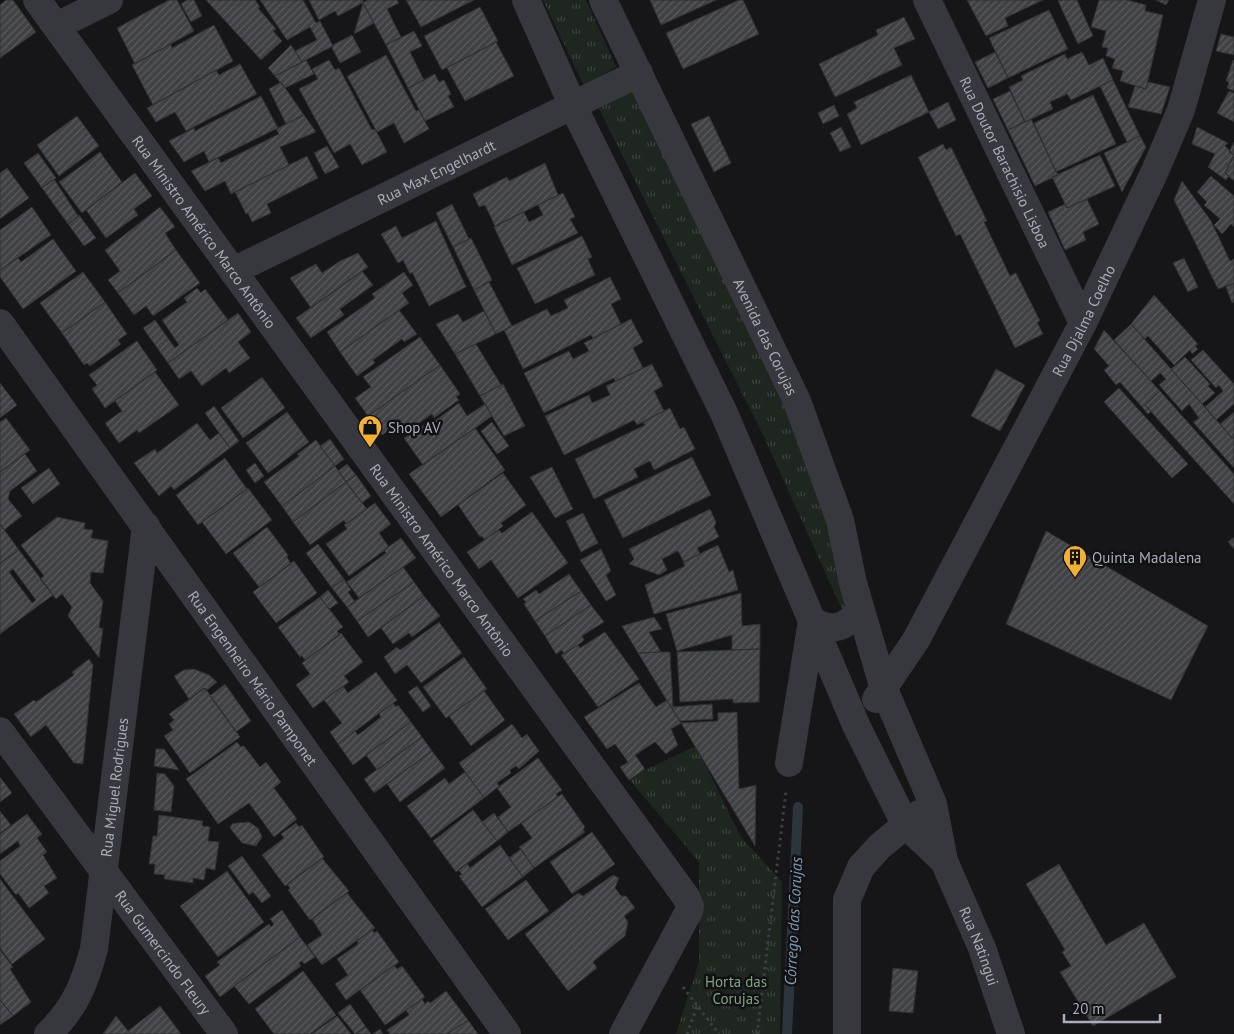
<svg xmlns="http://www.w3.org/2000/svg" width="1234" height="1034" viewBox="0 0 1234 1034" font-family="'PT Sans',sans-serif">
	<defs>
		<pattern id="park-tufts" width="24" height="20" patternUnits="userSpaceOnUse" patternTransform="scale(1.25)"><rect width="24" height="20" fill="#1e261f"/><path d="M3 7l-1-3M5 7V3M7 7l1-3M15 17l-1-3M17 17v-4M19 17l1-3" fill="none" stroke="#3c433d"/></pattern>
		<pattern id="building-hatch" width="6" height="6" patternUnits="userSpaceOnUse" patternTransform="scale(1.25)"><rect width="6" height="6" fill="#404145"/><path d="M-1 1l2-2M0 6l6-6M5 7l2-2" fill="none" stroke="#595a5e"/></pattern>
	</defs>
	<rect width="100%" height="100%" fill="#161618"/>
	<path fill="url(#park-tufts)" d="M543,0h43l30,67 -32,19z
		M631,86l63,112 140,320 25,85 -16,9 -78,-173 -167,-332z
		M696,746l45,91 41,45 -2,152h-104l23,-72v-100l-71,-84z"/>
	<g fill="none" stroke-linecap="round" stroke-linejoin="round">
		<path stroke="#2c353c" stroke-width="10" d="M787,1034l11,-227"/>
	</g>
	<path fill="url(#building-hatch)" stroke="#303034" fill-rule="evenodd" d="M6,0h7l23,32 -36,26v-53z
		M169,0h8l17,31 -59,33 -18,-36z
		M187,0h7l8,16 -11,6 -10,-18z
		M206,0h49l5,7 -2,1 18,21 -3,2 9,10 -21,19z
		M260,0h43l13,23 4,-2 13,25 -31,16 -7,-11 22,-11 -7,-13 -23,13z
		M309,0h53l2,2 -26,14 -3,-5 -16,9z
		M368,0h29l2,3 -12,6 14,28 -15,8 -23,-42z
		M406,0h68l-53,27z
		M650,0h66l-55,25z
		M739,0h4l16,34 -76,35 -17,-36z
		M967,0h76l-38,18 3,8 -22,10z
		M1061,0h16l16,36 -15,8 -20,-43z
		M1099,0h28l19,5 -1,6 18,4 -17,74 -26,-8 3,-10 -11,-3 3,-9 -9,-3 2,-8 -6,-1 4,-16 -15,-4z
		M1156,0h13l-3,5z
		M363,3l11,20 -20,11z
		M480,7l18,34 -56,29 -18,-34z
		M1049,10l19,39 -60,29 -19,-40z
		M904,17l11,22 -21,9 8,17 -67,32 -16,-33 59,-29 -2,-5z
		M214,25l19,36 -80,44 -21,-40 39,-21 1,4z
		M414,31l8,15 -12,6 14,28 -16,8 -22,-43z
		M1221,34l13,3v18l-18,-4z
		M352,35l9,17 -21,11 -9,-17z
		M496,42l18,34 -49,25 -18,-33z
		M291,45l11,17 -27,14 -7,-8z
		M995,52l13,26 -20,10 -13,-26z
		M1082,52l7,13 14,-7 10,22 -42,20 -4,-6 -17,8 3,7 -28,13 -16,-35 14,-7 -2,-4 44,-22 2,5z
		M386,55l30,56 3,-1 10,19 -25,14 -10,-20 -17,9 -30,-56z
		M306,60l8,14 -29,14 -10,-12z
		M329,60l6,10 4,-2 33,62 3,-1 12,23 -25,13 -12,-21 -16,9 -35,-64 19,-10 -6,-10z
		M1233,60l1,1v30l-7,-3 2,-6 -3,-1z
		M240,64l17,30 -71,37 -11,-19 -19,10 -9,-14 69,-38 3,5z
		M435,74l4,8 5,-2 7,14 -3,2 6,11 -29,14 -17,-33z
		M911,75l18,37 -68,33 -14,-31 10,-6 -3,-6z
		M1113,80l27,56 -13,6 -27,-56z
		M281,82l23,33 -18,9 -17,-35z
		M1148,82l22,5 -9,27 -33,-7 7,-21 11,3z
		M1010,91l15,31 -17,8 -15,-31z
		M1229,91l5,2v29l-17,-9z
		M1093,95l23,49 -60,28 -22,-49z
		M261,96l17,32 -69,34 -5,-11 -20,11 -15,-21 25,-13 1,3z
		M948,102l8,18 -18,9 -9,-17z
		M834,105l5,11 -16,8 -5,-11z
		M304,115l12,17 -36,15 9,18 -58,29 -6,-13 -20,10 -14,-20 27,-13 3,5 58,-29 -3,-5z
		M77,116l22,30 -40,30 -22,-31z
		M709,116l22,47 -17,9 -23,-48z
		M1031,119l27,56 -23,11 -27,-56z
		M841,127l10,20 -11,5 -10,-19z
		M1197,127l31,16 -3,3 9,9 -9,18 4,3 -3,4 -18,-13 7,-13 -23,-10z
		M1140,136l6,11 -24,45 -18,-39z
		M1234,142v39l-9,-8 9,-18 -5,-3z
		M943,144l3,6 5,-3 36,74 -3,1 26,54 6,-3 24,48 -3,1 6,12 -28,14 -55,-114 -4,2 -38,-79z
		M327,146l12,21 -14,7 -11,-21z
		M100,152l22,30 -40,31 -23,-31z
		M38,153l18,25 -14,10 -18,-25z
		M1100,155l15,31 -48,22 -15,-31z
		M307,156l11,22 -51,26 4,9 -19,9 -4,-9 -2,1 -11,-22z
		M545,163l13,32 -63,31 -10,-21 -6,2 -6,-13 34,-17 2,4z
		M7,168l22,30 -29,21v-46z
		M135,173l17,23 -18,13 4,6 -32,23 -20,-28z
		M1211,176l23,20v31l-3,-3 -9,10 -8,-9 6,-6 -16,-14 3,-3 -10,-10z
		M54,179l24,37 -10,8 -26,-36z
		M1182,181l29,40 19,40 4,-2v24l-16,6 -44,-89z
		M563,193l12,24 -5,2 8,14 -66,32 -18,-38 30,-15 5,10 14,-7 -5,-10z
		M1087,199l12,25 -16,8 3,8 -21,10 -17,-38 17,-8 2,4z
		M452,204l17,35 -16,8 -17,-34z
		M32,207l19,28 -51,35v-40z
		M160,207l15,20 -10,6 11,17 -58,43 -10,-13 12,-9 -15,-21z
		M79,215l17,23 -12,8 -16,-22z
		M436,221l30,66 -37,19 -17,-34 -2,2 -7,-14 -5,3 -17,-29 15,-8 6,12z
		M582,236l10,21 -4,2 7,16 -60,29 -18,-36z
		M471,238l21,42 -18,10 -21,-43z
		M53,239l23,32 -53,38 -23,-32v-7l18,-12 3,4z
		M176,250l24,33 -47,33 -7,-10 -12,9 -16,-22z
		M358,253l10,14 -57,41 -21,-30 26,-14 6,9 18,-12z
		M1184,258l14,29 -10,5 -15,-29z
		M362,271l11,14 -33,24 4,6 -33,23 -15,-20z
		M83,272l22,30 -43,31 -22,-30z
		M404,272l9,13 -11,8 7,10 -69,49 -13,-20 48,-34 -3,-4z
		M610,277l11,22 -10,5 10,20 -28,14 -2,-3 -68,34 -19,-39 43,-21 4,7 17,-8 -4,-8z
		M489,282l23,44 -16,8 -22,-44z
		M1234,283v19l-2,1 -6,-16z
		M197,288l4,5 4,-4 23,31 -60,43 -25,-35 12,-8 20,28 4,-3 -17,-25 25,-18 -3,-4z
		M1154,295l44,49 -3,2 3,3 -6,5 -2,-4 -16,15 -26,-29 -3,3 -14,-15z
		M105,302l22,32 -9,6 3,4 -31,22 -3,-3 -3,2 -22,-32z
		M399,310l18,24 -13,8 -2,-3 -29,21 2,3 -18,13 -17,-24z
		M484,311l12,23 -41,20 -19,-30 22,-10 5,8z
		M238,313l13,19 -13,10 12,16 -21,15 -3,-5 -24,18 -11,-15 -12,8 -11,-16z
		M631,319l12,23 -10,6 10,20 -28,13 -1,-3 -70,35 -20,-40 45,-22 4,8 16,-8 -5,-8z
		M1131,324l103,116v28l-41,-46 6,-4 -10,-14 -7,7 -23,-26 7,-6 -6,-6 -9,8 -37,-41z
		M1104,330l56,61 -15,14 6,6 -3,3 -28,-32 -4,3 -12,-15 5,-4 -15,-17z
		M420,337l20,28 -72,51 -13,-18 16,-11 -8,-10z
		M137,341l20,29 -52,38 -13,-19 5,-4 -8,-10z
		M476,344l25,41 -21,11 -25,-42z
		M1203,350l31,34v20l-18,16 -11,-13 18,-16 -4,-6 -3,3 -25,-28z
		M1185,357l25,27 -2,2 7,7 -13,11 -31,-35z
		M652,364l11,22 -9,5 10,20 -27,14 -3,-5 -70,35 -19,-39 44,-21 3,8 18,-8 -4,-9z
		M440,365l20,29 -4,3 3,3 -25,18 -2,-4 -29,20 -6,-9 -15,10 -14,-19z
		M996,369l29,16 -25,46 -29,-15z
		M155,372l24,33 -40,28 -2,-3 -18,13 -14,-20 17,-12 -7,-10z
		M262,377l23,31 -42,30 -22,-30z
		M0,383l17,22 -17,13z
		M503,384l22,42 -21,10 -24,-40z
		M1119,388l69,76 -16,14 -68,-76z
		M1160,391l74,83v30l-89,-99z
		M459,403l8,13 18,-12 7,12 -69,49 -19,-27 23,-15 2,2z
		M214,406l25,35 -9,7 -25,-35z
		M670,408l10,21 4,-2 11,22 -41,21 -4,-9 -16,8 4,8 -44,22 -19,-40 70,-34 -2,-3z
		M287,412l22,30 -41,31 -22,-30z
		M1234,412v28l-14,-16z
		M6,418l24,32 -30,22v-50z
		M492,422l17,24 -12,8 -16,-23z
		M197,423l13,17 9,-7 11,15 -56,42 -3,-4 -12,10 -25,-33 21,-14 2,4z
		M475,428l30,42 -64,47 -32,-43z
		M330,439l14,20 -9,7 -15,-20z
		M316,440l19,26 -53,40 -18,-24 35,-26 -2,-2z
		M25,454l12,17 -27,20 -2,8 14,17 -18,14 -4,-6v-52z
		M692,457l19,38 -88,43 -19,-38z
		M225,458l22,31 -49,36 -22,-30z
		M255,463l9,13 -9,7 -9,-13z
		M347,464l9,11 -10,7 -8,-11z
		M335,466l11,16 -53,40 -11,-16z
		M552,467l21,42 -18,9 -25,-41z
		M49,468l11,16 -27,20 -12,-16z
		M503,473l23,32 -25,18 2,3 -18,14 -3,-4 -2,1 -22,-32z
		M356,475l15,21 -9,7 -16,-21z
		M346,482l21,27 -21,15 -2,-4 -34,25 -17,-23z
		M248,488l24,32 -46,34 -24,-32z
		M375,503l16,21 -12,9 10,14 -40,29 -23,-32 21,-15 -3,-4z
		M710,509l6,13 -2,5 5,10 -22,11 3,6 -16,8 -6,-11 -16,8 5,11 -8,5 -30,-11 5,-5 -5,-10z
		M532,512l36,51 -50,35 -27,-38 -12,9 -12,-17 32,-22 3,3z
		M583,513l15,30 -17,9 -15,-31z
		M57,517l28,6 -1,6 9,1 -2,8 17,3 -5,32 -12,-1 -1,11 13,18 -4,27h4l-4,30 -31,-42 4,-9 -10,-13 -6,5 -16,-20 4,-3 -23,-31z
		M0,524l19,26 -19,13z
		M267,527l21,28 -1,2 4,7 -32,23 -26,-34z
		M1046,531l162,95 -37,74 -165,-76z
		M1234,537v12l-6,-7z
		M401,538l15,20 -57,40 -12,-16 39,-29 -2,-3z
		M318,544l26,35 -12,9 -26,-35z
		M718,545l11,27 4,-2 5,20 -84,24 -9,-29 40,-19 -2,-4z
		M601,549l10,22 -5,4 10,20 -10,6 -26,-41z
		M19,550l34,45 -53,39v-71zM13,569l23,31 -4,3 -23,-31z
		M294,561l23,32 -41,30 -23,-31z
		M403,567l11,15 -57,39 -10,-14z
		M569,574l12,17 -46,30 -11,-17 2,-2 -3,-3 13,-9 3,4z
		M344,579l7,11 -3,2 7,10 -8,5 -15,-19z
		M414,582l10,14 -56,41 -11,-16z
		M328,590l10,13 -9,6 -9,-12z
		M581,591l10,14 -46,31 -10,-15z
		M741,593l1,33 18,-2v25l-28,1v-15l-55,16 -11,-37z
		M424,596l16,20 -28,21 -3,-4 -16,11 -12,-16z
		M320,597l23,30 -6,4 3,4 -35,25 -3,-4 -2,1 -22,-30z
		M591,605l13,17 -22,14 2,4 -6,5 -14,9 -2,-4 -6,4 -11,-18z
		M654,617l8,12 -13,3 12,20 -23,1 -16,-27z
		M439,622l23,31 -41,30 -14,-18 -12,9 -11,-17 13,-10 3,3z
		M605,632l34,47 -41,28 -37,-52 17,-10 2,3z
		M341,633l22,29 -19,14 5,6 -36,26 -17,-23 14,-11 -8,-11z
		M760,649l-1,53 -26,1v-4l-53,3 -3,-50z
		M661,652h9l3,55h-2l-33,-54z
		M464,657l23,32 -41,29 -23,-31z
		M89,659l4,6 -10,99 -9,-1 -28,-38 -15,12 -17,-23 20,-14 2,2 38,-27 -2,-3z
		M194,669l15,6 8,7 -11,9 -2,-3 -15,11 -15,-23 10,-6z
		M376,672l21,28 -59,44 -8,-12 12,-9 -18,-23 19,-14 5,7z
		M639,683l17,24 11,-7 14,23 -10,6 7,16 -12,9 -11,-12 -20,13 10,14 -16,11 -9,-13 8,-5 -13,-18 -8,5 -23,-32z
		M225,684l26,37 -15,11 -26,-36z
		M417,686l14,20 -8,6 -15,-20z
		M205,688l35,49 -50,36 -26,-37 9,-6 -4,-6 5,-4 -5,-6z
		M484,691l21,29 -34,26 -22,-30z
		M393,703l3,4 2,-2 13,17 -58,43 -15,-21 17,-13 3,4 23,-18 -2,-3z
		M712,704l1,15 -33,2 -9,-14z
		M737,712l2,77 17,-4 -1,61 -74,-123 37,-2v-8z
		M411,722l11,15 -45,33 -11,-15z
		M512,724l10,14 5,-4 12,17 -20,18 -3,-3 -6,4 1,3 -14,10 2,3 -15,12 -25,-35z
		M422,737l10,14 -58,42 -10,-14z
		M237,742l4,5 3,-1 16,21 6,-5 15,20 -7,6 23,31 -23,18 -25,-34 -31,21 -32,-45z
		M156,749h8l15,21 -25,-4z
		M432,751l13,17 -45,34 -13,-18z
		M538,758l24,32 -6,4 2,3 -50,35 -10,-15 13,-10 -14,-19z
		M465,772l19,26 -53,40 -24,-32 38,-28 4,6z
		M157,773l8,1 9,12 -3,26 -17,-2z
		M0,777l12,16 -12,9z
		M562,794l23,33 -2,2 2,3 -51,36 -15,-21 13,-9 -11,-15z
		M473,810l24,31 -41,31 -23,-31z
		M0,811l11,14 -11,8z
		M494,813l14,19 -11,9 -15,-19z
		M27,814l15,20 -5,4 10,14 -4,3 14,23 -13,8 5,7 -20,15 -11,-15 -2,2 -16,-21v-13l20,-15 -2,-5 -18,13v-20z
		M159,815l44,6 -1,5 8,1 -2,14 11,1 -4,28 -9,-2 -2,12 -11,-2v5l-29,-4 1,-4 -11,-1 1,-10h-6l4,-28h4z
		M249,822l9,6 4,9 -6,9 -14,-3 -12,-15 2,-4 4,-1z
		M296,823l3,4 3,-2 22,32 -39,29 -23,-31 22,-17 -3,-4z
		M592,832l23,32 -43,30 -22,-32z
		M500,845l23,32 -41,30 -23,-31 3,-2 -4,-4 9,-7 3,5z
		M521,849l13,19 -11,9 -14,-19z
		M242,856l29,40 -9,7 -9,-11 -4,3 -21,-29z
		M322,858l27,33 -39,29 -22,-30 2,-2 -3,-4z
		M1059,864l47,81 38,-22 32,54 -83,49 -33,-54 11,-6 -9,-14 3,-2 -39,-66z
		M227,871l37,51 -46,35 -38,-51z
		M613,875l6,3 -4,10 6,8h5l9,12 -11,8 4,6 -3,14 -30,24 -2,2 4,6 -29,23 -43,-57 53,-41 5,3z
		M0,879l45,60 -33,25 -12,-16z
		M526,880l23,31 -41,29 -23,-31z
		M347,893l28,35 -53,37 -15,-20 15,-10 -10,-16z
		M282,910l18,27 -80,60 -15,-21 15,-11 -3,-3 52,-38 2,3 3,-3 -4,-5z
		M372,930l2,3 3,-2 22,31 -53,38 -11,-16 13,-9 -11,-16 21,-15 -1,-4z
		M300,937l15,20 -11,7 -2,-3 -3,2 2,3 -52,38 -15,-18z
		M0,950l13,17 -3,2 21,33 -18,14 -13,-16z
		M394,965l3,4 5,-3 23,31 -40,28 -25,-35z
		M893,968l25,3 -5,42 -24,-2z
		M303,971l33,44 -26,19h-36l-19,-25z
		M446,991l22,29 -21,14h-57l-3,-4 22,-15 -3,-5 16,-11 3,5 3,-3 2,2z
		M0,1000l13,16 -13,9z
		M350,1004l16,23 -11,7 -17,-21z
		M160,1006l21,28h-50l-3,-3z
		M116,1016l12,15 3,3h-28z
		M337,1016l14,18h-39z
		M468,1020l10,14h-31z
		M366,1027l5,7h-16z
		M380,1029l3,5h-10z"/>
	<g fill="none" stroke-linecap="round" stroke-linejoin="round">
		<path stroke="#3d3f44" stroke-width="3" stroke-dasharray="2.5 4" stroke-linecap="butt" d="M683,987l36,47
			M687,1034l10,-28
			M757,1034l29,-243"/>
		<g stroke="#37383d" stroke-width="28">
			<path id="s1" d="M37,0l649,897 4,9 -1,5 -66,123"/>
			<path d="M526,0l47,106 151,307 132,312 49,99 39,37"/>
			<path id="s2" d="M603,0l194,401 43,119 13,63 31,106 49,115 11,57 38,87 29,86"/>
			<path id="s3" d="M927,0l156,323"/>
			<path d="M57,26l52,-26"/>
			<path id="s4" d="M233,271l406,-198"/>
			<path id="s5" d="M0,323l507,711"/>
			<path id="s6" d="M876,699l40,-59 167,-317 72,-152 26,-61 31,-110"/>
			<path id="s7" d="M0,731l224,303"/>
			<path d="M789,763l23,-142c21,11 33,7 48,-10"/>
			<path id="s8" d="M48,1034c27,-26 36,-49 46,-85l52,-423"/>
			<path d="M847,1034v-134l14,-33 18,-20 40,-33"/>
		</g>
	</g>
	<defs>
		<g id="shop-pin" transform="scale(1.25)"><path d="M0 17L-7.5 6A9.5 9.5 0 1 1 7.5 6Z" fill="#f2b134" stroke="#111113"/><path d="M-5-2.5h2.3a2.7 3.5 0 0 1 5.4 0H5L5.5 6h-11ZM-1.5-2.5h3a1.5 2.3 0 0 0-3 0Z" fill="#111"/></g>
		<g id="building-pin" transform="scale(1.25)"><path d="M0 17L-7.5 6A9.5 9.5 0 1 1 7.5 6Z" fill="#f2b134" stroke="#111113"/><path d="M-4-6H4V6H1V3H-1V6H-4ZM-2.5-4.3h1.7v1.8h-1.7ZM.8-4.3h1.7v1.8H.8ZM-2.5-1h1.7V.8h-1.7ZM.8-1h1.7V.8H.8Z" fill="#111"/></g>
	</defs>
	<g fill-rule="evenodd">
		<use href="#shop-pin" x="370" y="427"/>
		<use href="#building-pin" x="1075" y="557"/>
	</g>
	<g text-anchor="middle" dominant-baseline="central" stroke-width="5" stroke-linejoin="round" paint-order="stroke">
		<g font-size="15" fill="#a8adb8" stroke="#111113">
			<text stroke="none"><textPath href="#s3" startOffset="180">Rua Doutor Barachisio Lisboa</textPath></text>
			<text stroke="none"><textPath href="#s4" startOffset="226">Rua Max Engelhardt</textPath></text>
			<text stroke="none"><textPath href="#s1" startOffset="286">Rua Ministro Américo Marco Antônio</textPath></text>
			<text stroke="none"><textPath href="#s6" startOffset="432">Rua Djalma Coelho</textPath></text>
			<text stroke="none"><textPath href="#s2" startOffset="374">Avenida das Corujas</textPath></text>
			<text stroke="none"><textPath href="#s1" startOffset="691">Rua Ministro Américo Marco Antônio</textPath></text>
			<text stroke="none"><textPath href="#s5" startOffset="436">Rua Engenheiro Mário Pamponet</textPath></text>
			<text stroke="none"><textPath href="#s8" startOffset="261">Rua Miguel Rodrigues</textPath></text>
			<text stroke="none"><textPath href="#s2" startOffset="1022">Rua Natingui</textPath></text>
			<text stroke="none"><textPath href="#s7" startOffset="275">Rua Gumercindo Fleury</textPath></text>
		</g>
		<g font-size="15" fill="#a8adb8" stroke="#111113" text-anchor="start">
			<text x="388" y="427">Shop AV</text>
			<text x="1092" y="557">Quinta Madalena</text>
		</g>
		<g font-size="15" fill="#7fa381" stroke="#111113">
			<text x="736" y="981">Horta das<tspan x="736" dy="17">Corujas</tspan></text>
		</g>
		<g font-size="16" font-style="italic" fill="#7f9bb3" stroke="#111113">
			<text transform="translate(793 921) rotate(-87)">Córrego das Corujas</text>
		</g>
	</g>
	<path d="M1064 1014v8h96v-8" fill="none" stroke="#a8adb8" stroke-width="2.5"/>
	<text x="1072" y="1014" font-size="15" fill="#a8adb8" stroke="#111113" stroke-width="4" paint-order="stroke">20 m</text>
</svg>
